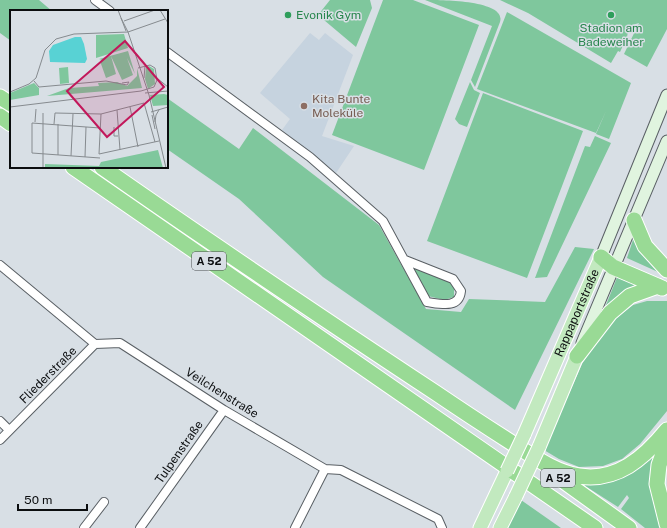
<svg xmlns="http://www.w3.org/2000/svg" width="667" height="528" viewBox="0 0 667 528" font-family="'Public Sans',sans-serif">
	<rect width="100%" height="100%" fill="#d8dfe5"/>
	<path fill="#c6d3df" d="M310,33l9,7 6,-7 28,22 -31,81 32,10 -18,27 -54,-43 8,-11 -30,-26z"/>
	<path fill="#7fc79d" d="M0,0h39l13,11h-41v30l-11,-8z
		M330,0h40l2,8 -16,39 -38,-32z
		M383,0h30l66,25 -55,145 -92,-35z
		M425,0c16,0 82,0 75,22l-25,65 -4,-7 21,-54z
		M500,0h167v29l-20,38 -23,-13 15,-31 -10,3 -2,11 -7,15 -2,-1 -7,12 -83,-50z
		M507,12l124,71 -22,56 -13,-5 10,-23 -10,22 -119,-44z
		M470,82l4,8 6,3 -13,34 -8,-3 -4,-5z
		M483,93l100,38 -56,147 -100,-37z
		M167,98l72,51 14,-21 126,97 47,84 35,3 8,-13 76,3 30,-55 19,2 -79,161 -192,-133 -84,-78 -72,-50z
		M595,136l16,7 -64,134 -12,1 50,-132 5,1z
		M634,237l26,34 -2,1 -31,-14z
		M413,267l37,14 4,6v10l-10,3 -16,-4z
		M618,275l25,10 -39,25z
		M647,301h20v110l-27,33 -18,15 -19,7 -24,1 -20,-8 -15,-9 38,-86 23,-37 28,-22z
		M662,442l3,86h-20l-24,-19 8,-11 -2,-3 -9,12 -39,-25z
		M521,500l40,28h-54z"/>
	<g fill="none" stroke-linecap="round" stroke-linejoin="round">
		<g stroke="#595f64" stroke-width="10">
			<path id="minor" d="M95,0l15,11
				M167,52l143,105 73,64 44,81c14,2 32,7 34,-11l-8,-12 -48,-19
				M0,265l95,79 25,-1 104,67 101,59 16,1 97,49 4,9
				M0,421l9,9
				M0,440l95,-96
				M84,528l20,-26
				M140,528l84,-118
				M295,528l30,-59"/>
		</g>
		<g stroke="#595f64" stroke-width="13">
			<path id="secondary" d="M601,257l66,-162
				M582,343l85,-202"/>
		</g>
		<g stroke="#fff" stroke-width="15">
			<g id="primary">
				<path id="s1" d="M524,435l77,-178"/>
				<path d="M539,447l38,-91"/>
				<path d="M480,528l27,-57"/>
				<path d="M500,528l16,-32"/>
			</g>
		</g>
		<g stroke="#fff" stroke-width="17">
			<path id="motorway" d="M0,97l11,7
				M0,116l11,8
				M73,167l522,361
				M102,167c110,77 222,152 334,226 25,17 51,34 76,50 21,13 42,29 67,33 38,6 65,-18 88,-46
				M634,220l11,26 22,24
				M601,257l12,10 49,21
				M577,356l33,-43 20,-17 28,-10
				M667,443l-8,22 -2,19 10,40
				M551,472l78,56"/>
		</g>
		<use href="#minor" stroke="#fff" stroke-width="8"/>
		<use href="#secondary" stroke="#e0f4df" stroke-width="11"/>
		<use href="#primary" stroke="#c2e9bf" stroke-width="13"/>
		<use href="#motorway" stroke="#99da95" stroke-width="15"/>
		<g stroke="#fff" stroke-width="15" stroke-linecap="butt">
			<path id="primary-bridge" d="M507,471l17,-36
				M516,496l23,-49"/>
		</g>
		<use href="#primary-bridge" stroke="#c2e9bf" stroke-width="13"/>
	</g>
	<g fill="#2e9e5b" stroke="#d8dfe5" stroke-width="1.5">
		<circle cx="288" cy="15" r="4"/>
		<circle cx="611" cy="15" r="4"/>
	</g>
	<circle fill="#8d6e63" stroke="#d8dfe5" stroke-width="1.5" cx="304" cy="106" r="4"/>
	<g text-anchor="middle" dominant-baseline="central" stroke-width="3" stroke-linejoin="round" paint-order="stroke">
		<g fill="#d8dfe5" stroke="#484c4f" stroke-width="1">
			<rect x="192" y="252" width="34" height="18" rx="3"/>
			<rect x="541" y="469" width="34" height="18" rx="3"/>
		</g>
		<g font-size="11" font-weight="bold" fill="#0b0d0f">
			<text x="209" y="261">A 52</text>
			<text x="558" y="478">A 52</text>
		</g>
		<g font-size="12" fill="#27864d" stroke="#d8dfe5" text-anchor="start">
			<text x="296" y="15">Evonik Gym</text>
			<text x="611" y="28" text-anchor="middle">Stadion am<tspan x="611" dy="14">Badeweiher</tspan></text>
		</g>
		<g font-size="12" fill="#785e54" stroke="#d8dfe5" text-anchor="start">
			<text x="312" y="99">Kita Bunte<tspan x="312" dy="14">Moleküle</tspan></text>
		</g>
		<g font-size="12" fill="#0b0d0f" stroke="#d8dfe5">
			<text stroke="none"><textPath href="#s1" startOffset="133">Rappaportstraße</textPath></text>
			<text transform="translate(48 375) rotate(-45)">Fliederstraße</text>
			<text transform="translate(222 393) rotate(32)">Veilchenstraße</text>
			<text transform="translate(179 452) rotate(-55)">Tulpenstraße</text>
		</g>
	</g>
	<g transform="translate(10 10)">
		<rect width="158" height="158" fill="#d8dfe5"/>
		<path d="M114,24l4,14 -32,10v-23zM118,41l7,23 -8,-16 6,17 -11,5 -11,-24 5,18 -10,4 -6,-17 2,-1 -3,-1zM139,56l5,3 1,15 -7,5 -3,-10 1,-11zM58,57l1,16 -9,1 -1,-16zM127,58l5,20 -95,8 22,-8 30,-2 -1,-3 19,-1 10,4 10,-10zM24,73l5,5v7l-29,5v-7zM154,84l4,1v10l-15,1 -3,-11zM148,140l5,18h-118v-4l54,2 2,-4z" fill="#7fc79d"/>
		<path d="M65,27h6l3,7 3,15 -2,4 -35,-1 -1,-11 4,-6z" fill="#58d2d4"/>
		<path fill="none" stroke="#868b8f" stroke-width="1" d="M108,0l8,21M150,0l8,13M111,8l7,14 37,-13M114,11l31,-11M134,68l1,-12M148,69l10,8M24,71l5,6 67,-6 21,4 2,-3 -7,1M0,82l19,-8 7,-6 9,-28 11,-11 18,-5 54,-2 21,63 17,73M135,83l23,-2M0,97l131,-16 13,-4 3,-7 -2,-12 -5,-3 -12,3M120,97l8,40M107,100l3,40M141,102l17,-5M33,103v55M142,105l3,14M25,112l1,-13M145,112l1,-7 3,-5M44,114l1,-11 46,1 43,-11 11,39M104,117v9h4M89,144l60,-13M89,144l2,-40M48,145v-31M61,146l2,-42M75,147l1,-30M90,148l-68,-5v-30l68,5"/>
		<path fill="#c2185b" fill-opacity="0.15" stroke="#c2185b" stroke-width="2" d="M115,31l39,46 -57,50 -40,-46z"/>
		<rect width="158" height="158" fill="none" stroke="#0b0d0f" stroke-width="2"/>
	</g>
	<path d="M18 504v6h69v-6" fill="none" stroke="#0b0d0f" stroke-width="2"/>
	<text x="24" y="504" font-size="12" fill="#0b0d0f" stroke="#d8dfe5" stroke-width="3" paint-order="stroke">50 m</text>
</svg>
